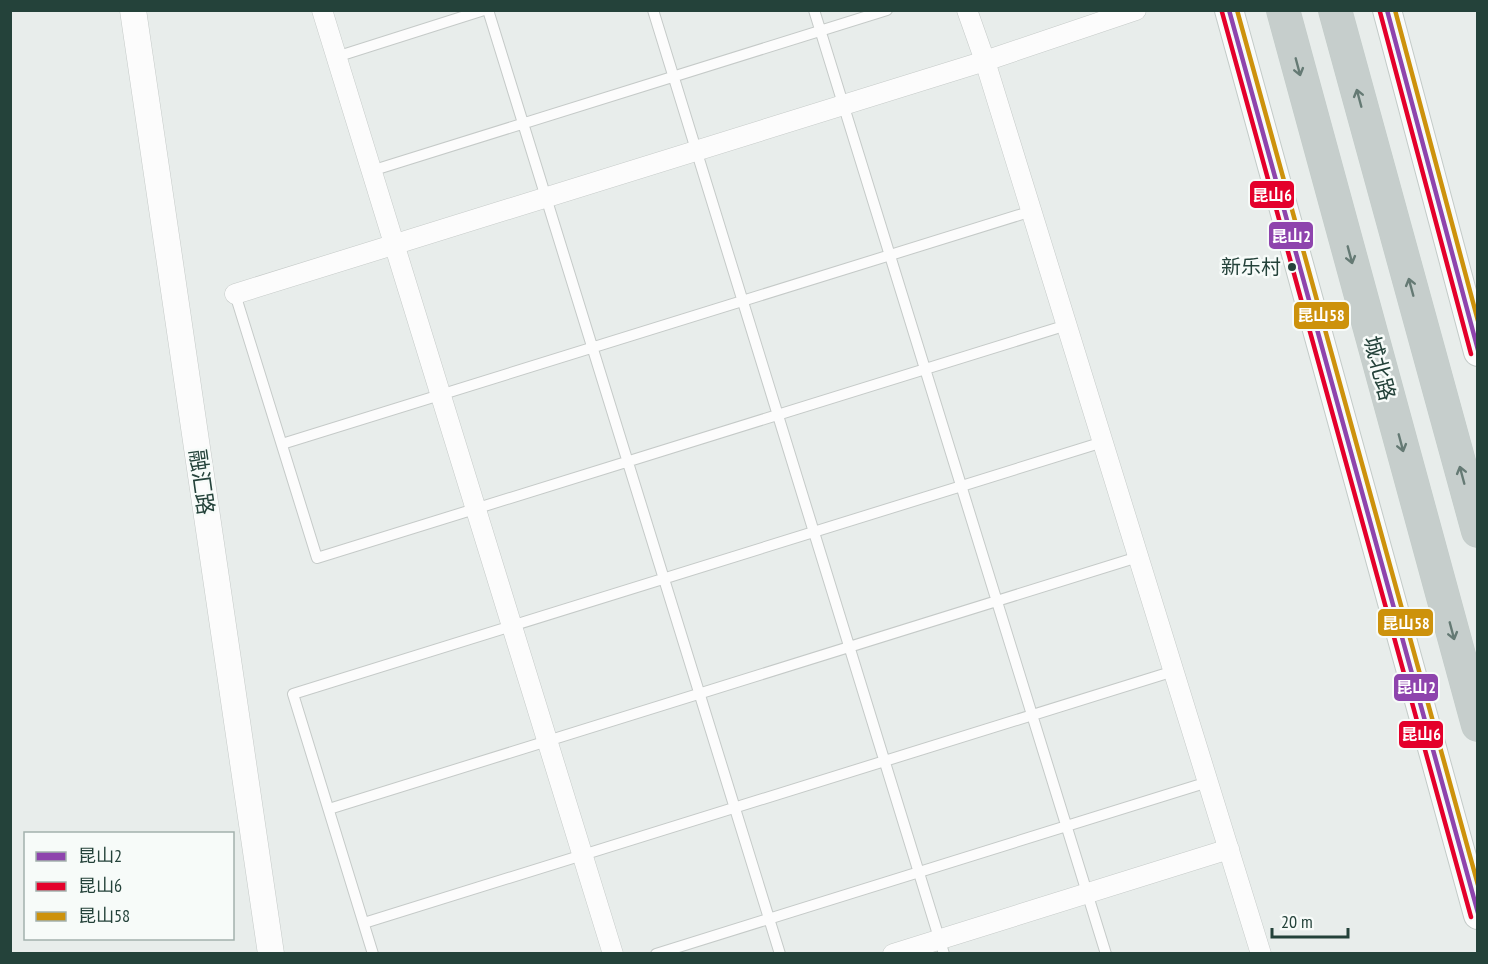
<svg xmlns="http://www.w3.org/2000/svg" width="1488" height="964" viewBox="0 0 1488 964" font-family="'PT Sans Narrow','Noto Sans SC',sans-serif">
	<rect width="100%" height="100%" fill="#e8edeb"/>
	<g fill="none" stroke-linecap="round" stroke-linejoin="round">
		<g stroke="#c5cac8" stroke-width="12">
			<path id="service" d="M488,10l292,944
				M653,10l291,944
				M814,10l292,944
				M336,57l148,-47
				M371,171l516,-161
				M235,294l82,264 750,-233
				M282,444l750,-233
				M329,809l809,-252
				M364,923l810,-252
				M373,954l-80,-260 810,-252
				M656,954l552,-172"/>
		</g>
		<g stroke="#c5cac8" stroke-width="21">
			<path id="minor" d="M322,10l291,944
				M967,10l18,51 276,893
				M235,294l750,-233 151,-51
				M893,954l336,-105"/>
		</g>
		<g stroke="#c5cac8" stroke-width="27">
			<path id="tertiary" d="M133,10l138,944"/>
		</g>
		<g stroke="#c3cbc8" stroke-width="30">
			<path id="secondary" d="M1229,10l249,905
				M1387,10l91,342"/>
		</g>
		<g stroke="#c3ccc9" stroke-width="34">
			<path id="trunk" d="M1283,10l195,715
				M1335,10l143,521"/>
		</g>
		<use href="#service" stroke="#fcfcfc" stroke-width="10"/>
		<use href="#minor" stroke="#fcfcfc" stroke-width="20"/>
		<use href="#tertiary" stroke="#fcfcfc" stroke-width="26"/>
		<use href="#secondary" stroke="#fcfcfc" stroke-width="28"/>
		<use href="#trunk" stroke="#c6cecc" stroke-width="33"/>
		<g stroke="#f7fbf9" stroke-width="9">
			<path id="bus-1" d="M1229,10l249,903
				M1387,10l91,340"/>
		</g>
		<g stroke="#f7fbf9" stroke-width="9">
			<path id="bus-2" d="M1222,12l249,905
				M1380,12l91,342"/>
		</g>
		<g stroke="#f7fbf9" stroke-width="9">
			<path id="bus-3" d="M1237,10l241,875
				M1395,10l83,311"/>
		</g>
		<use href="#bus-1" stroke="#8e44ad" stroke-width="4.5"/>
		<use href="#bus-2" stroke="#e4002b" stroke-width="4.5"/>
		<use href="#bus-3" stroke="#cd920c" stroke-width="4.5"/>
	</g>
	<defs><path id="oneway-shaft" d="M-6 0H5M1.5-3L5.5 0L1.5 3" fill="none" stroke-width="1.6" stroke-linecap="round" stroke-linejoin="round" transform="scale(1.5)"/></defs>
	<g stroke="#657a74">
		<use href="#oneway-shaft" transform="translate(1298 67) rotate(75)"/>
		<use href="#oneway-shaft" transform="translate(1359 98) rotate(-105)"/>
		<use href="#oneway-shaft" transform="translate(1350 255) rotate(75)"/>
		<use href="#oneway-shaft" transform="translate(1411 287) rotate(-105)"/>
		<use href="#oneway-shaft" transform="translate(1401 443) rotate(75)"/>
		<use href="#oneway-shaft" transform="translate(1462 475) rotate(-105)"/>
		<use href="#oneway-shaft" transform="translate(1452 631) rotate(75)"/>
	</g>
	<circle fill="#24423a" stroke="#f7fbf9" stroke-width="2" cx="1292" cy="267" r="5"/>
	<g text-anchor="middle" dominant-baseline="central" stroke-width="5" stroke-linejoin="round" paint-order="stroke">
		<g font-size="20" fill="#24423a" stroke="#f7fbf9" text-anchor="end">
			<text x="1281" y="267">新乐村</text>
		</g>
		<g font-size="22" fill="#24423a" stroke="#f7fbf9">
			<text transform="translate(1380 368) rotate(75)">城北路</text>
			<text transform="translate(202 482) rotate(82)">融汇路</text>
		</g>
	</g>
	<g stroke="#f7fbf9" stroke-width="2">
		<rect x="1249" y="180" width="46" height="29" rx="6" fill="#e4002b"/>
		<rect x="1268" y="221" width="46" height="29" rx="6" fill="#8e44ad"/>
		<rect x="1293" y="301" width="57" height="29" rx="6" fill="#cd920c"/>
		<rect x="1377" y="608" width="57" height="29" rx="6" fill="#cd920c"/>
		<rect x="1393" y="673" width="46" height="29" rx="6" fill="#8e44ad"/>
		<rect x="1398" y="720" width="46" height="29" rx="6" fill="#e4002b"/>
	</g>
	<g font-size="16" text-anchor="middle" font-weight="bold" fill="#fff">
		<text x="1272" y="201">昆山6</text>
		<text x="1291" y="242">昆山2</text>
		<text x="1321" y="321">昆山58</text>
		<text x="1406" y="629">昆山58</text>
		<text x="1416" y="693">昆山2</text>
		<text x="1421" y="740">昆山6</text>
	</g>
	<rect width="1488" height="964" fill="none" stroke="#24423a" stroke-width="24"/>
	<rect x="24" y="832" width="210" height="108" fill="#f7fbf9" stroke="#a3b1ad" stroke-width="1.5"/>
	<rect x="36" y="852" width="30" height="9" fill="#8e44ad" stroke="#a3b1ad" stroke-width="1.5"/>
	<text x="78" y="862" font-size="18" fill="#24423a">昆山2</text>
	<rect x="36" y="882" width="30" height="9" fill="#e4002b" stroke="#a3b1ad" stroke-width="1.5"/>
	<text x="78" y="892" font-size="18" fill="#24423a">昆山6</text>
	<rect x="36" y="912" width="30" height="9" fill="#cd920c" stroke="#a3b1ad" stroke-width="1.5"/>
	<text x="78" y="922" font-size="18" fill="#24423a">昆山58</text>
	<path d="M1272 928v9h76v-9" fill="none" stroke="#24423a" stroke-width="3"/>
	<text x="1281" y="928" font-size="18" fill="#24423a" stroke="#f7fbf9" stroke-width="4.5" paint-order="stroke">20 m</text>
</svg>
